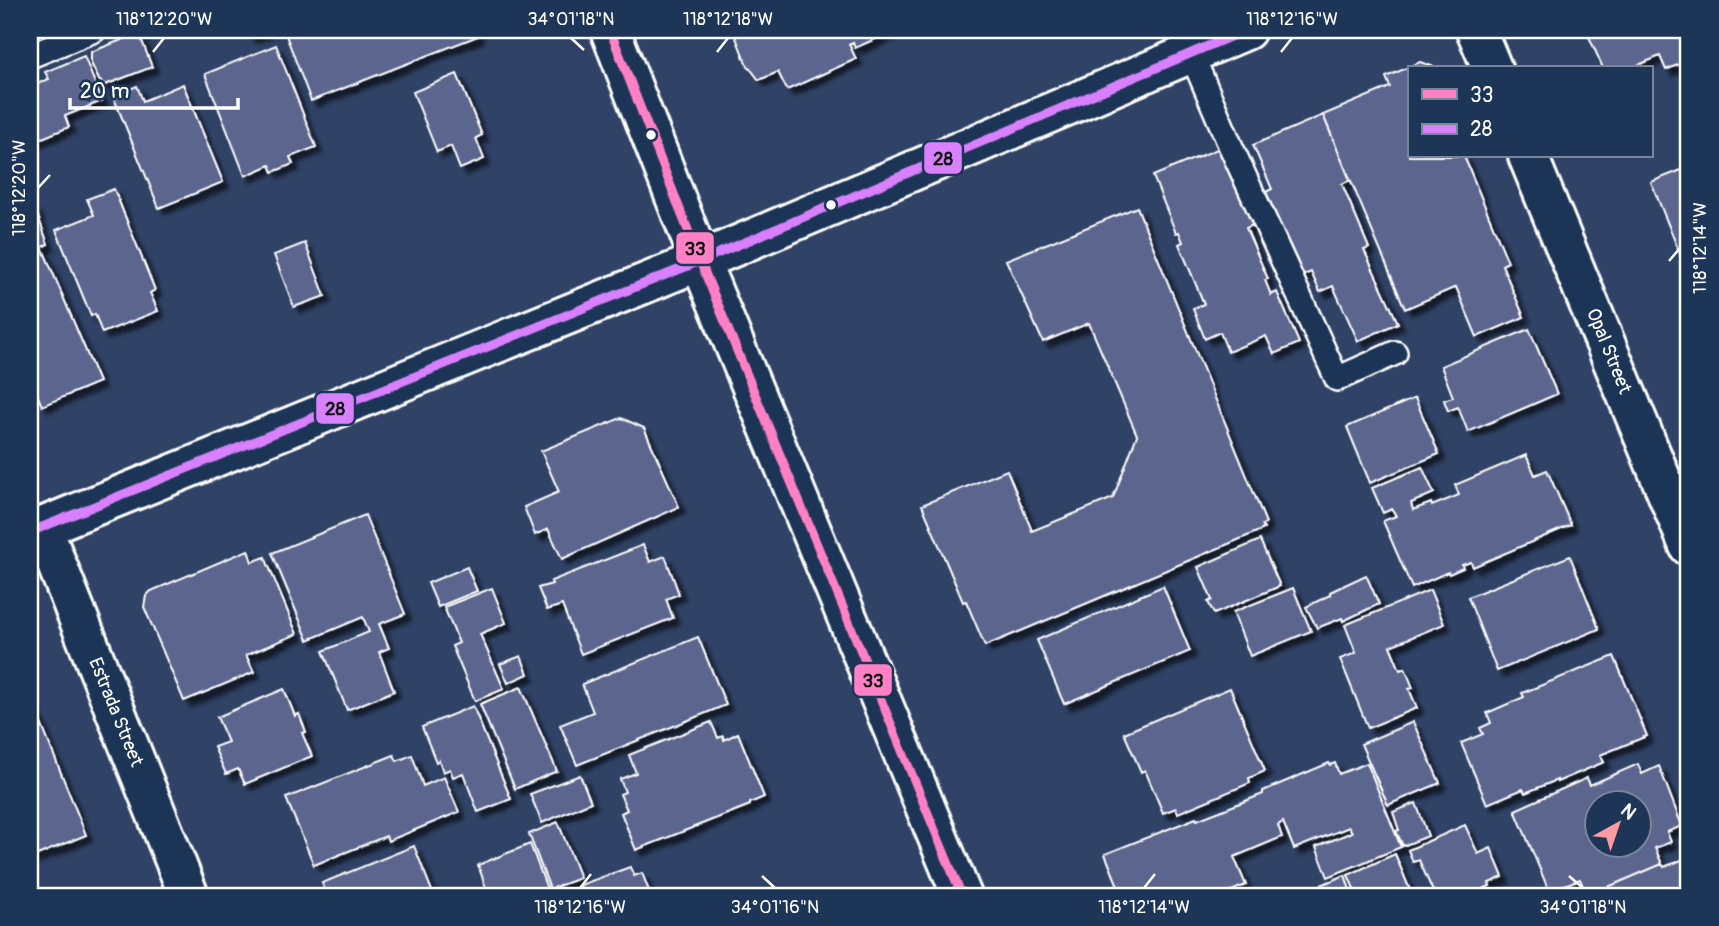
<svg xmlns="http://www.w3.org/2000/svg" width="1719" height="926" viewBox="0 0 1719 926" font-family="Pangolin,sans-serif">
	<defs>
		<filter id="shadow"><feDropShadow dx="6" dy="6" stdDeviation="2" flood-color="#0009"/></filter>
	</defs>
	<rect width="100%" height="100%" fill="#304367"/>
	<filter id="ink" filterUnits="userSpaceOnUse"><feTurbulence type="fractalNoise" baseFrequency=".0143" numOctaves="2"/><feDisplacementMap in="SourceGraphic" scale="14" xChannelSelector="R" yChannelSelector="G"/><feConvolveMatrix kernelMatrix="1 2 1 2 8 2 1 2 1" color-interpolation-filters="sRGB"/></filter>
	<g filter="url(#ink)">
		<path fill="#5c658d" stroke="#fff" stroke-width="2" fill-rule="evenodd" filter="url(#shadow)" d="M247,30h21l-18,7z
			M284,30h192l2,6 -167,65z
			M733,30h163l-41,18 -2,-6 -4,2 7,15 -69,31 -9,-18 -19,8 -13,-17z
			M1586,30h103v30l-23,10 -6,-14 -29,12h-28z
			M139,33l13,34 -47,18 -6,-5 -8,-17v-11z
			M276,45l40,102 -26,10 3,7 -20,8 -3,-7 -25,11 -40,-102z
			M84,56l18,45 -37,15 4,11 -39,16v-56l19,-8 -4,-7z
			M1420,62l17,6h-28v88h55l44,106 -6,3 22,52 -47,20 -21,-50 -51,22 -82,-194 67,-28 -4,-10z
			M457,74l25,61 -6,3 8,21 -24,10 -9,-23 -14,6 -24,-60z
			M183,84l40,98 -64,26 -46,-112 24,-10 6,15z
			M1323,115l27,65 -8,4 27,64 -5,2 34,73 -40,18 -25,-55 -13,6 -9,-20 -9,4 -36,-84 6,-3 -19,-44z
			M1222,147l33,77 -9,4 22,51 -3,1 6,15 6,-3 22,51 -25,11 -8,-18 -38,16 -8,-20 -15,7 -12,-30 11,-5 -25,-60 4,-2 -4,-10 -3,1 -23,-57z
			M1689,167v109l-38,-94z
			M114,189l41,101 -5,3 8,18 -56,22 -7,-19 -4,2 -35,-86 38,-15 -7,-16z
			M1137,207l129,316 -4,2 2,4 -279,117 -19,-45 -3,1 -41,-97 85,-35 25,61 81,-33 24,-63 -48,-112 -46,19 -37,-82z
			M35,208l13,36 -6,3 57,135 -57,24 -12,-28v-168z
			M305,243l20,53 -31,11 -20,-52z
			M1529,329l28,65 -89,38 -10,-25 -10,4 -4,-11 9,-3 -12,-31z
			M1415,398l24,56 -69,29 -23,-56z
			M621,418l23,10 35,79 -117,52 -14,-30 -13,6 -11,-28 35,-15 -18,-41z
			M1526,455l9,20 12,-5 24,55 -98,42 -2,-5 -9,3 1,3 -14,6 -1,-2 -36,16 -29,-67 13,-5 -4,-7 -9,4 -11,-25 50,-21 12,26 -23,10 2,7 18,-7 1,3 27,-11 -4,-10z
			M365,515l40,99 -26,10 10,24 -10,4 15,39 -47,19 -24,-59 46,-19 -6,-15 -55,23 -36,-87z
			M1260,540l20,46 -66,28 -6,-12 4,-2 -14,-33z
			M643,545l7,17 15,-6 14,38 -13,5 7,19 -92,36 -19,-49 -15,5 -9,-22 14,-4 -1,-3z
			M248,550l4,12 13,-5 32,77 -51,21 8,17 -70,29 -40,-94 2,-11 5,-5z
			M1570,556l29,73 -102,42 -29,-74z
			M467,567l10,24 -39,16 -10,-24z
			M1366,575l13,29 -36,17 -1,-3 -25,10 -11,-21 24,-12v-3z
			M1163,586l27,65 -126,53 -27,-64z
			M492,588l14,35 -26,11 24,55 -29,12 -23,-55 7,-3 -15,-36z
			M1293,588l18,43 -61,25 -17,-44z
			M1430,590l14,34 -54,22 10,24 5,-2 8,20 -4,1 8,19 -49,20 -28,-69 16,-6 -11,-28z
			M698,637l28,68 -149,60 -17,-40 33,-13 -11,-28z
			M521,656l7,18 -20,9 -8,-19z
			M1614,656l33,80 -47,19 4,7 -47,20v-2l-32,13 -2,-4 -36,15 -26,-61 22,-9 -3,-6 11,-5 -4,-10 37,-16 -2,-4z
			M521,687l36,84 -42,18 -35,-85z
			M1230,688l35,83 -16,7 1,5 -72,30 -2,-5 -13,5 -18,-43 -4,2 -17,-39z
			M284,689l11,27 4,-2 7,18 -4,1 10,23 -67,28 -7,-15 -12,5 -12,-27 14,-5 -11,-25z
			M30,696l56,139 -56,23z
			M473,706l38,93 -33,13 -15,-39 -10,4 -3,-8 -7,3 -4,-12 -3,2 -14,-35z
			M711,722l7,16 5,-2 1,4 14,-7 26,64 -14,6v2l-114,45 -15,-37 6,-3 -7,-16 5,-2 -5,-13 16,-6 -7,-18z
			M1413,722l27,61 -52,22 -27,-61z
			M394,755l3,6 15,-6 11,31 21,-9 15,35 -71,29 -2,-5 -72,29 -28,-67z
			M1329,763l1,2 5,-2 4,11 28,-11 34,84 -73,30 -12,-30 36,-15 -3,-5 -55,22 -11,-27 -5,3 4,12 -48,20 12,28 -27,11h-97l-17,-42 91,-36 1,2 66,-26v-3z
			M1638,764l4,10 17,-8 23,60 -15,6 4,10 -16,6 7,16 -75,32 -7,-17 -31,12 -34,-81 72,-32 3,7zM1596,804h42v42h-42z
			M580,775l11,27 -49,21 -12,-29z
			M1416,803l12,33 -25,10 -7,-15 3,-1 -6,-18z
			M558,822l22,56 -30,11 -21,-55z
			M1465,825l13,29 13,-6 12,29 -14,6 1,3 -23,10h-32l-16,-36 -6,2 -5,-12z
			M530,844l19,50 -5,2h-55l-11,-31z
			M414,846l20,50h-107l-5,-13z
			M1395,854l15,36 -16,6h-37l-9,-21z
			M1689,857v39h-102l75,-32 2,3z
			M630,867l4,9 8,-3 9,23h-91l21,-8 -1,-3z
			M1345,875l6,18 -7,3h-44l-1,-2z"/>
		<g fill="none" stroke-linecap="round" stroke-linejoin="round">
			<g stroke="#fff" stroke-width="28">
				<path id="lane" d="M1191,53l40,94 106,232 58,-26
					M30,56l64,-26"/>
			</g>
			<g stroke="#fff" stroke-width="44">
				<path id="street" d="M1476,30l16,38
					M1528,156l161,390
					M42,527l147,369"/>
			</g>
			<g stroke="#fff" stroke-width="44">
				<path id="secondary" d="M610,30l90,231 262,635
					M30,532l670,-271 546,-231"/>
			</g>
			<use href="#lane" stroke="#1d3557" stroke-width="23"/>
			<use href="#street" stroke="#1d3557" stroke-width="38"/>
			<use href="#secondary" stroke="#1d3557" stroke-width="38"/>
			<g stroke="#1d3557" stroke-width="14">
				<path id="bus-1" d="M610,30l90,231 262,635"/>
			</g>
			<g stroke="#1d3557" stroke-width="14">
				<path id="bus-2" d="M30,532l670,-271 546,-231"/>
			</g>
			<use href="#bus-1" stroke="#ff80c5" stroke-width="9"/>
			<use href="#bus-2" stroke="#d880ff" stroke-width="9"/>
		</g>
	</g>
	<path fill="none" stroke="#fff" stroke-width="2.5" d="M571,38l13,12M153,52l11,-14M717,52l11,-14M1281,52l11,-14M38,188l12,-13M1669,261l11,-13M762,876l13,12M1569,876l14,12M580,888l11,-14M1144,888l11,-14"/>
	<g fill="#fff" stroke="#1d3557" stroke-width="2.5">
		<circle cx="651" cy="135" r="6"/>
		<circle cx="831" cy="205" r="6"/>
	</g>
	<g text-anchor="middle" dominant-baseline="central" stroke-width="5" stroke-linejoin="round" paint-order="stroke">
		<g font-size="19" fill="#fff" stroke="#1d3557">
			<text transform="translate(1609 351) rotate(68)">Opal Street</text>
			<text transform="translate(116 712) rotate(68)">Estrada Street</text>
		</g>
	</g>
	<g stroke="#1d3557" stroke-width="2.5">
		<rect x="923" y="141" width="40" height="34" rx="7" fill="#d880ff"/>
		<rect x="675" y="231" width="40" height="34" rx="7" fill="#ff80c5"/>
		<rect x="315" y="392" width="40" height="33" rx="7" fill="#d880ff"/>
		<rect x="853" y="663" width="40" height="34" rx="7" fill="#ff80c5"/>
	</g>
	<g font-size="19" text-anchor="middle" font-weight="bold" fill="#111">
		<text x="943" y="165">28</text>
		<text x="695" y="255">33</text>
		<text x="335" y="415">28</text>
		<text x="873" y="687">33</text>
	</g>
	<rect width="1719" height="926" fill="none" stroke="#1d3557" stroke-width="77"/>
	<rect x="1408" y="66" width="245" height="91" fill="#1d3557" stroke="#77869a" stroke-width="2"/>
	<rect x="1422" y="89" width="35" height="10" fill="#ff80c5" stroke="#77869a" stroke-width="2"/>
	<text x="1470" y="102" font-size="21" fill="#ffffff">33</text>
	<rect x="1422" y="124" width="35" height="10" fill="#d880ff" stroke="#77869a" stroke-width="2"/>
	<text x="1470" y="136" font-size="21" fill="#ffffff">28</text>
	<g transform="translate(1618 824) rotate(40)"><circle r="33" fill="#1d3557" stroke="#77869a" stroke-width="2"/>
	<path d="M0-5L12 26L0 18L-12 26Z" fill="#ff9aa2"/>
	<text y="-10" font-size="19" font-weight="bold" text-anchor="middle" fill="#ffffff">N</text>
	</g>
	<path d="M70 98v10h168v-10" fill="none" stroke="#ffffff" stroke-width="3.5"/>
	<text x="80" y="98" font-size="21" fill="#ffffff" stroke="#1d3557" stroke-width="5" paint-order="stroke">20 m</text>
	<rect x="38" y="38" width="1642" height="850" fill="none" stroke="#fff" stroke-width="2.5"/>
	<g font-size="18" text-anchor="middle" fill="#fff">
		<text x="164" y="25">118°12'20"W</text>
		<text x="571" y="25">34°01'18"N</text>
		<text x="728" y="25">118°12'18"W</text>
		<text x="1292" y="25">118°12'16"W</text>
		<text transform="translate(19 188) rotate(-90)" y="6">118°12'20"W</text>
		<text transform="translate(1700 248) rotate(-90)" y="6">118°12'14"W</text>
		<text x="580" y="913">118°12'16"W</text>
		<text x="775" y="913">34°01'16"N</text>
		<text x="1144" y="913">118°12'14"W</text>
		<text x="1583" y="913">34°01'18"N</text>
	</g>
</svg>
